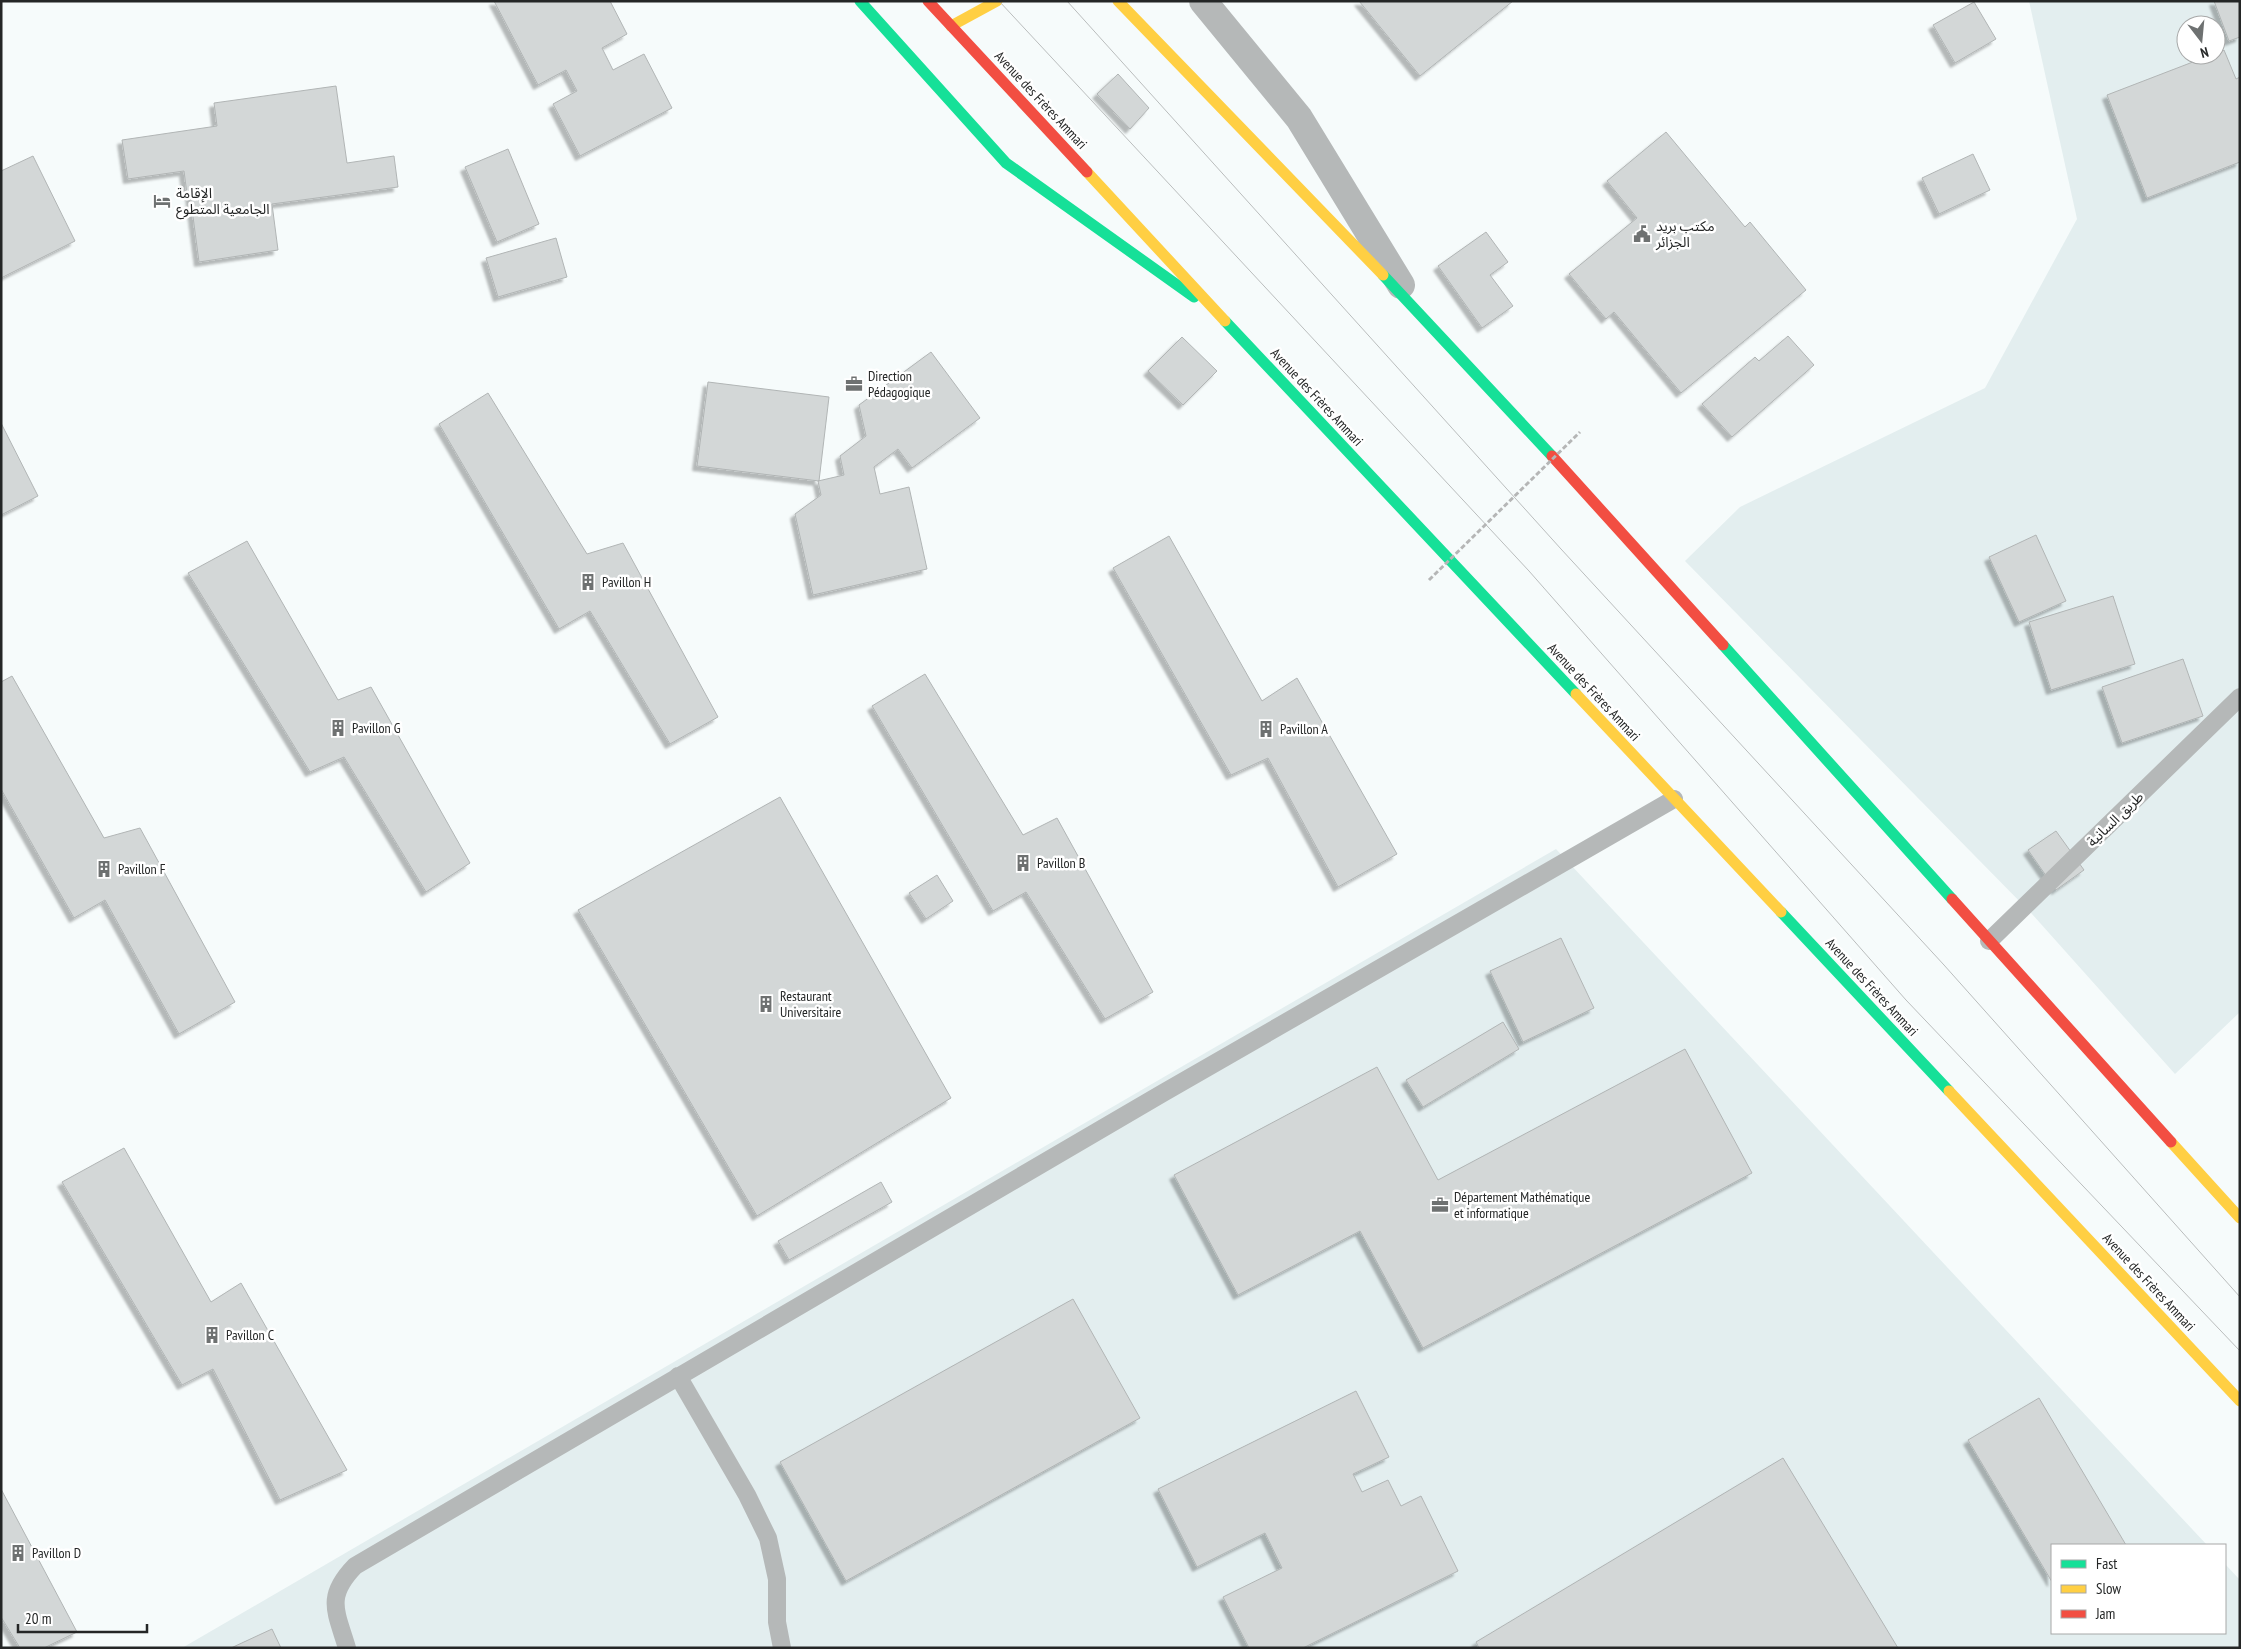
<svg xmlns="http://www.w3.org/2000/svg" width="2241" height="1649" viewBox="0 0 2241 1649" font-family="'PT Sans Narrow','Noto Sans Arabic',sans-serif">
	<defs>
		<filter id="shadow"><feDropShadow dx="-4.5" dy="4.5" stdDeviation="1" flood-color="#0004"/></filter>
	</defs>
	<rect width="100%" height="100%" fill="#f6fbfb"/>
	<path fill="#e3eeef" fill-rule="evenodd" d="M2029,1h211v1011l-65,62 -143,-160 -347,-353 55,-54 245,-119 92,-169zM2186,25h30v30h-30z
		M1556,849l651,696h-155v88h173v-69l15,16v68h-2058z"/>
	<path fill="#d3d7d7" stroke="#b1b5b5" filter="url(#shadow)" d="M494,1h116l17,33 -25,14 11,22 31,-16 28,54 -92,48 -27,-52 24,-13 -11,-21 -28,15z
		M1359,1h154l-93,75z
		M2214,1h26v36l-11,4z
		M1974,2l22,37 -41,24 -22,-38z
		M2224,50l12,29 4,-2v85l-93,36 -40,-103 104,-40h5z
		M1118,74l31,34 -19,21 -33,-35z
		M336,86l11,77 47,-7 4,31 -126,17 6,46 -79,12 -9,-68h-3l-3,-23 -56,8 -6,-39 95,-14 -3,-23z
		M1666,132l79,95 5,-5 56,68 -125,103 -67,-81 -8,7 -37,-45 68,-56 -30,-37z
		M508,149l31,75 -42,18 -32,-75z
		M1973,154l17,36 -51,24 -17,-36z
		M33,156l42,85 -74,37v-107z
		M1486,232l22,30 -18,13 23,31 -31,22 -44,-62z
		M556,238l11,39 -69,20 -12,-39z
		M1788,336l26,29 -82,72 -30,-33 53,-47 4,4z
		M1182,337l35,34 -34,34 -35,-34z
		M931,352l49,66 -68,50 -14,-19 -24,18 6,27 29,-7 18,82 -114,26 -18,-81 26,-19 -3,-14 26,-6 -4,-19 26,-20 -7,-31z
		M708,382l121,15 -10,84 -122,-15z
		M488,393l99,161 36,-11 95,174 -48,27 -80,-133 -31,18 -120,-205z
		M1,423l37,73 -37,19z
		M2036,535l30,66 -47,21 -30,-65z
		M1169,536l93,165 35,-23 100,176 -59,33 -70,-129 -37,17 -118,-207z
		M247,541l91,159 33,-13 99,176 -44,29 -82,-135 -34,15 -122,-199z
		M2113,596l22,68 -84,26 -22,-68z
		M2183,659l20,57 -81,27 -20,-56z
		M925,674l98,161 34,-17 96,174 -48,27 -79,-127 -33,19 -121,-205z
		M12,676l92,162 36,-10 95,174 -56,32 -74,-134 -31,18 -73,-129v-107z
		M780,797l171,301 -194,118 -179,-306z
		M2056,831l28,39 -28,20 -28,-40z
		M937,875l16,26 -27,18 -17,-26z
		M1561,938l33,70 -71,34 -33,-71z
		M1503,1022l16,27 -96,58 -17,-27z
		M1685,1049l67,124 -329,175 -63,-117 -122,64 -64,-120 203,-108 61,113z
		M124,1148l87,154 30,-19 106,187 -67,30 -67,-131 -31,16 -120,-203z
		M881,1182l11,20 -103,58 -11,-19z
		M1073,1299l67,119 -294,163 -66,-119z
		M1356,1391l33,66 -36,17 9,18 26,-12 13,26 20,-10 37,75 -155,77h-54l-26,-51 59,-29 -17,-35 -68,34 -39,-78z
		M2039,1398l87,147h-74v37l-84,-142z
		M1783,1458l115,190h-419l-3,-6z
		M1,1489l76,143 -33,16h-24l-19,-31z
		M272,1629l9,19h-50z"/>
	<g fill="none" stroke-linecap="round" stroke-linejoin="round">
		<path stroke="#b5b8b8" stroke-width="18" d="M1989,941l251,-244
			M678,1376l69,119 21,43 9,41v43l5,26
			M347,1648c-11,-37 -22,-51 8,-82l808,-473 511,-294"/>
		<path stroke="#b5b8b8" stroke-width="28" d="M1203,1l96,117 102,167"/>
		<path stroke="#16e098" stroke-width="11" d="M860,1l146,162 188,134
			M1383,275l169,181
			M1225,321l351,373
			M1723,645l229,254
			M1781,912l168,179"/>
		<path stroke="#ffcf43" stroke-width="11" d="M1118,1l265,274
			M951,26l46,-25
			M1087,172l138,149
			M1576,694l205,218
			M1949,1091l291,310
			M2171,1142l69,76"/>
		<path stroke="#f24e42" stroke-width="11" d="M928,1l159,171
			M1552,456l171,189
			M1952,899l219,243"/>
		<path stroke="#babdbd" stroke-width="1" d="M999,1l530,570 377,429 334,351
			M1067,1l494,548 383,416 296,332"/>
		<path stroke="#b5b6b6" stroke-width="3" stroke-dasharray="5 2.5" stroke-linecap="butt" d="M1429,580l151,-148"/>
	</g>
	<defs>
		<g id="hotel-bare" transform="scale(1.35)"><path d="M-6-4.5h1.5V1H6V5H4.5V3h-9V5H-6ZM-4 0a1.8 1.8 0 1 1 3.6 0ZM.5 0V-2.5h3Q6-2.5 6 0Z" fill="#6e7171" stroke="#fff" stroke-width="2.5" paint-order="stroke"/></g>
		<g id="civic-bare" transform="scale(1.35)"><path d="M-.6-6.5H3V-4.5H.6V-3L4-1V1h2V6H-6V1h2V-1L-.6-3ZM-1.2 2.5V6h2.4V2.5Z" fill="#6e7171" stroke="#fff" stroke-width="2.5" paint-order="stroke"/></g>
		<g id="office-bare" transform="scale(1.35)"><path d="M-6-3h4V-5.5h4V-3h4V5H-6ZM-1-4.5V-3h2v-1.5ZM-6 0V1H6V0Z" fill="#6e7171" stroke="#fff" stroke-width="2.5" paint-order="stroke"/></g>
		<g id="building-bare" transform="scale(1.35)"><path d="M-4-6H4V6H1V3H-1V6H-4ZM-2.5-4.3h1.7v1.8h-1.7ZM.8-4.3h1.7v1.8H.8ZM-2.5-1h1.7V.8h-1.7ZM.8-1h1.7V.8H.8Z" fill="#6e7171" stroke="#fff" stroke-width="2.5" paint-order="stroke"/></g>
	</defs>
	<g fill-rule="evenodd">
		<use href="#hotel-bare" x="162" y="201"/>
		<use href="#civic-bare" x="1642" y="234"/>
		<use href="#office-bare" x="854" y="384"/>
		<use href="#building-bare" x="588" y="582"/>
		<use href="#building-bare" x="338" y="728"/>
		<use href="#building-bare" x="1266" y="729"/>
		<use href="#building-bare" x="1023" y="863"/>
		<use href="#building-bare" x="104" y="869"/>
		<use href="#building-bare" x="766" y="1004"/>
		<use href="#office-bare" x="1440" y="1205"/>
		<use href="#building-bare" x="212" y="1335"/>
		<use href="#building-bare" x="18" y="1553"/>
	</g>
	<g text-anchor="middle" dominant-baseline="central" stroke-width="5" stroke-linejoin="round" paint-order="stroke">
		<g font-size="14" fill="#242626" stroke="#fff">
			<text transform="translate(1041 100) rotate(47)">Avenue des Frères Ammari</text>
			<text transform="translate(1317 397) rotate(47)">Avenue des Frères Ammari</text>
			<text transform="translate(1594 692) rotate(47)">Avenue des Frères Ammari</text>
			<text transform="translate(2115 819) rotate(-44)">طريق السانية</text>
			<text transform="translate(1872 987) rotate(47)">Avenue des Frères Ammari</text>
			<text transform="translate(2149 1282) rotate(47)">Avenue des Frères Ammari</text>
		</g>
		<g font-size="14" fill="#242626" stroke="#fff" text-anchor="start">
			<text x="176" y="193">الإقامة<tspan x="176" dy="16">الجامعية المتطوع</tspan></text>
			<text x="1656" y="226">مكتب بريد<tspan x="1656" dy="16">الجزائر</tspan></text>
			<text x="868" y="376">Direction<tspan x="868" dy="16">Pédagogique</tspan></text>
			<text x="602" y="582">Pavillon H</text>
			<text x="352" y="728">Pavillon G</text>
			<text x="1280" y="729">Pavillon A</text>
			<text x="1037" y="863">Pavillon B</text>
			<text x="118" y="869">Pavillon F</text>
			<text x="780" y="996">Restaurant<tspan x="780" dy="16">Universitaire</tspan></text>
			<text x="1454" y="1197">Département Mathématique<tspan x="1454" dy="16">et informatique</tspan></text>
			<text x="226" y="1335">Pavillon C</text>
			<text x="32" y="1553">Pavillon D</text>
		</g>
	</g>
	<rect width="2241" height="1649" fill="none" stroke="#242626" stroke-width="5"/>
	<rect x="2051" y="1544" width="175" height="90" fill="#ffffff" stroke="#a7a8a8"/>
	<rect x="2061" y="1560" width="25" height="8" fill="#16e098" stroke="#a7a8a8"/>
	<text x="2096" y="1569" font-size="15" fill="#242626">Fast</text>
	<rect x="2061" y="1585" width="25" height="8" fill="#ffcf43" stroke="#a7a8a8"/>
	<text x="2096" y="1594" font-size="15" fill="#242626">Slow</text>
	<rect x="2061" y="1610" width="25" height="8" fill="#f24e42" stroke="#a7a8a8"/>
	<text x="2096" y="1619" font-size="15" fill="#242626">Jam</text>
	<g transform="translate(2201 40) rotate(164)"><circle r="24" fill="#ffffff" stroke="#a7a8a8"/>
	<path d="M0-4L9 19L0 12L-9 19Z" fill="#6e7171"/>
	<text y="-8" font-size="14" font-weight="bold" text-anchor="middle" fill="#242626">N</text>
	</g>
	<path d="M18 1624v8h129v-8" fill="none" stroke="#242626" stroke-width="2.5"/>
	<text x="25" y="1624" font-size="15" fill="#242626" stroke="#ffffff" stroke-width="4" paint-order="stroke">20 m</text>
</svg>
